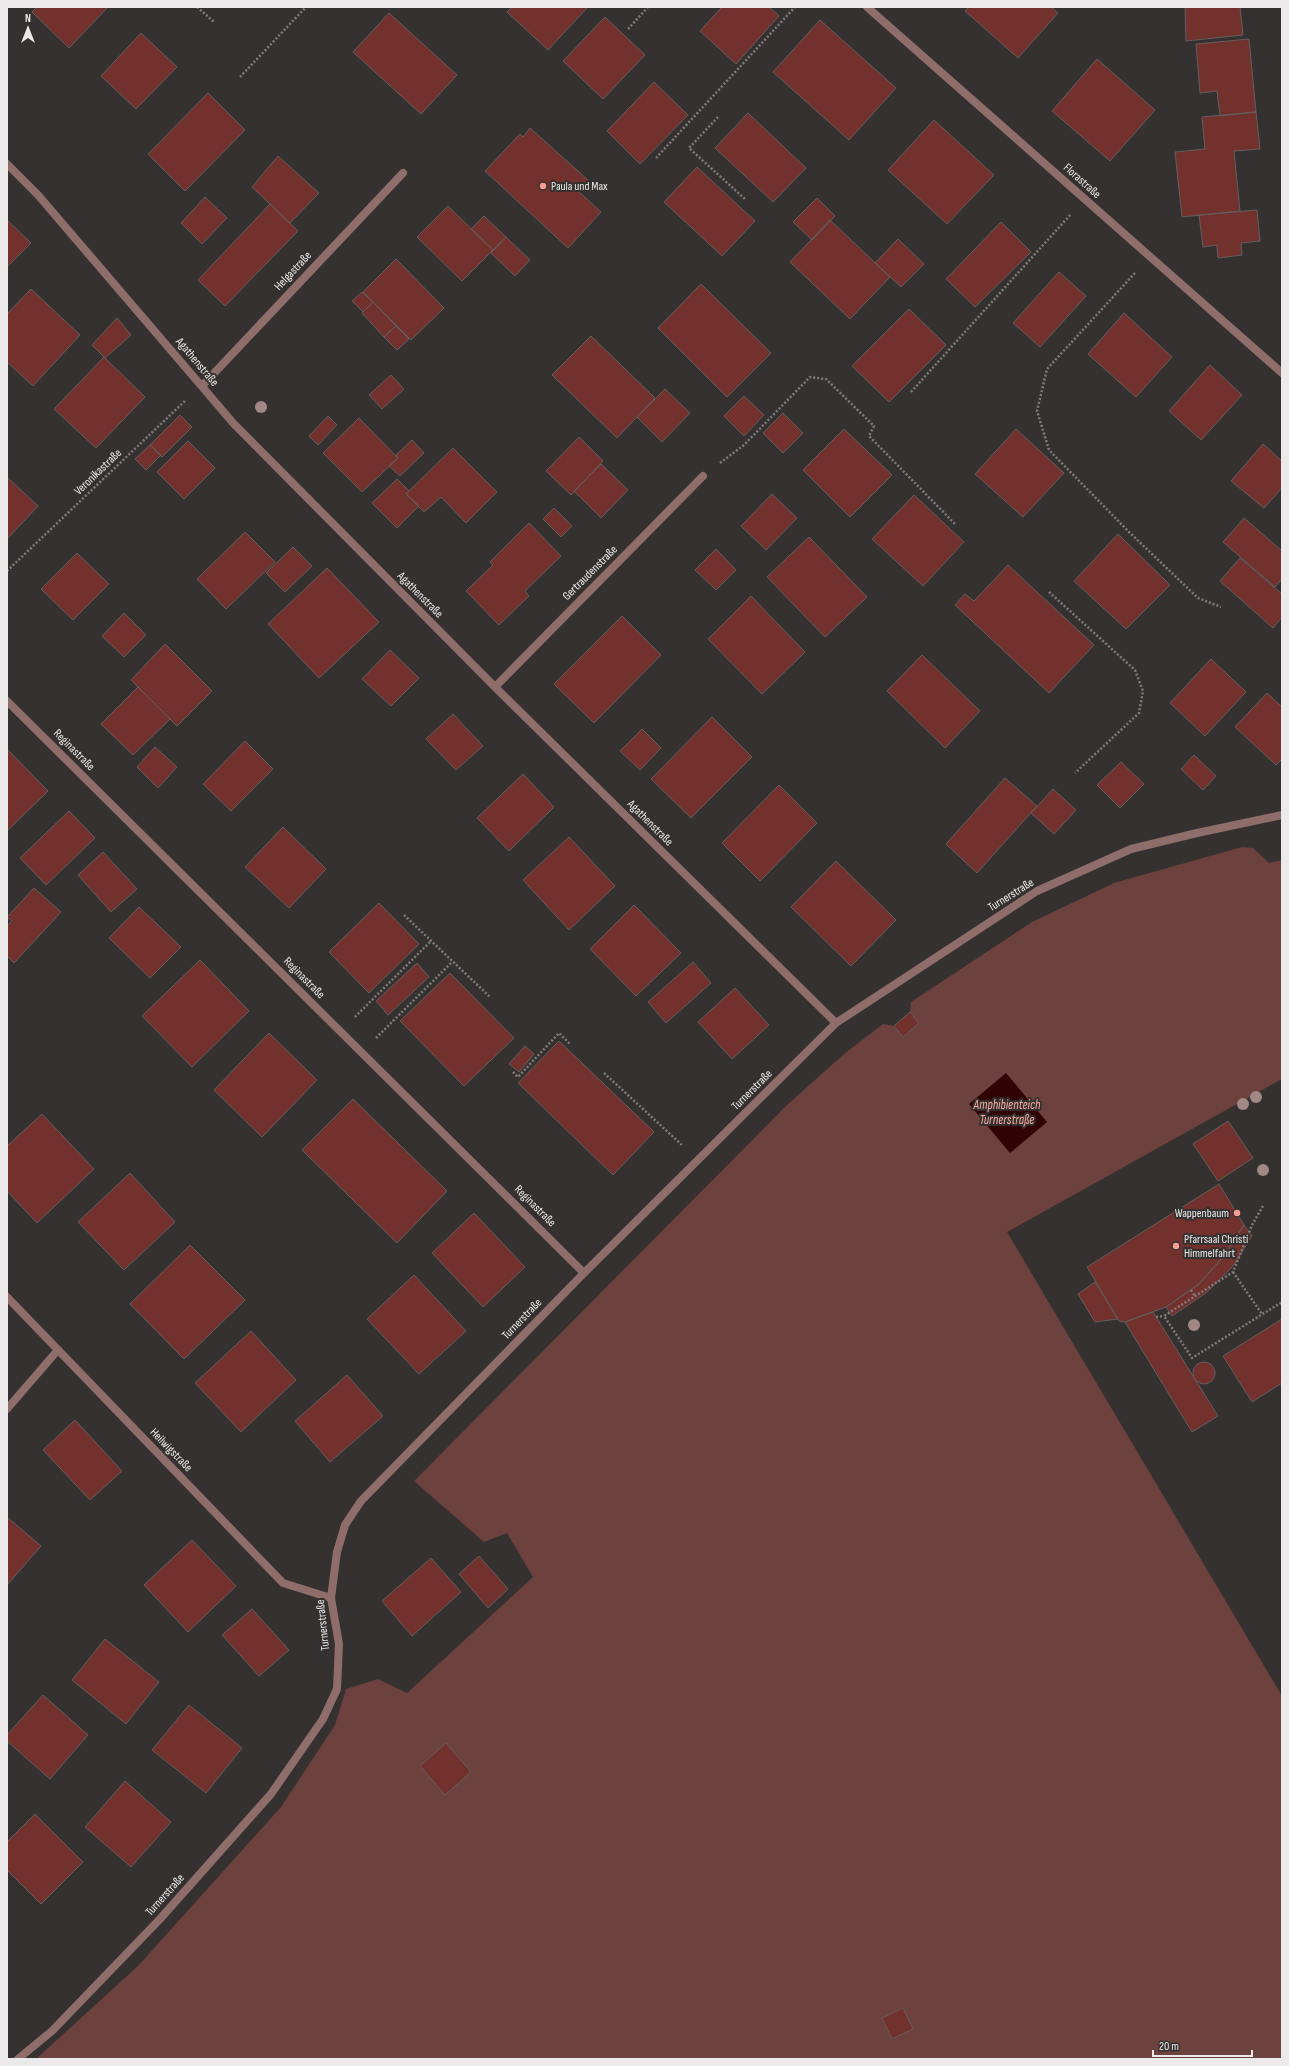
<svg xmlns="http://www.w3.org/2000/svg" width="1289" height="2066" viewBox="0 0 1289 2066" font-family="'Sofia Sans Condensed',sans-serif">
	<rect width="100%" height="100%" fill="#353130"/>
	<path fill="#6d413d" d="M1242,847l11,1 16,15 13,-3v219l-275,153 275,464v363h-1246l102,-93 143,-159 54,-82 11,-36 32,-10 29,14 126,-116 -26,-44 -23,9 -70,-61 373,-376 57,-51 39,-30 11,2 9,11 16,-14 -9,-11 1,-10 121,-80 82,-39z"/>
	<path fill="#320304" d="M1006,1073l41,49 -37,31 -41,-49z"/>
	<path fill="#72312d" stroke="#635f5f" d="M37,7h71l-39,41 -37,-36z
		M512,7h74l1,1 -39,42 -41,-38z
		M722,7h47l10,9 -43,48 -36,-33z
		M969,7h82l7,6 -40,45 -53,-47z
		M1185,7h55l3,28 -57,6z
		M389,13l68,62 -36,39 -68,-62z
		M605,17l40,38 -42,44 -40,-38z
		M820,20l76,68 -47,52 -76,-68z
		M141,33l36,34 -41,42 -35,-33z
		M1249,39l7,73 -36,4 -3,-25 -17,2 -4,-49z
		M1097,59l58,51 -45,51 -58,-50z
		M654,82l34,33 -48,49 -33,-33z
		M208,93l37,37 -60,61 -37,-37z
		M1256,112l4,37 -26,2 6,60 -58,6 -7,-65 30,-3 -3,-32z
		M748,113l58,55 -33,34 -58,-54z
		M934,120l60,55 -47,49 -59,-54z
		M530,128l59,53 -10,11 22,20 -33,36 -83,-77 35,-37 3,3z
		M278,156l41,37 -29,30 -38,-36z
		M697,167l58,54 -33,35 -58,-54z
		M205,197l22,21 -25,26 -21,-21z
		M817,198l18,18 -23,24 -19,-18z
		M270,204l28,27 -73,75 -27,-26z
		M448,206l45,44 -31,31 -45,-44z
		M1257,210l3,31 -19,2 1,12 -24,3 -1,-13 -14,2 -4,-32z
		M484,216l22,21 -13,13 -22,-21z
		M7,220l24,23 -24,24z
		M830,220l60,57 -40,42 -60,-57z
		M1001,222l30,30 -56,55 -29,-28z
		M506,237l24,23 -15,16 -24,-23z
		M898,239l26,25 -23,23 -26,-24z
		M396,259l48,49 -33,32 -48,-48z
		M1059,272l27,24 -46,51 -27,-24z
		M701,284l70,69 -44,44 -69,-69z
		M31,289l49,46 -47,51 -26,-24v-48z
		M362,292l11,10 -10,10 -11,-11z
		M373,302l23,24 -12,11 -22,-24z
		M909,309l37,36 -57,57 -37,-36z
		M1124,313l48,44 -36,40 -48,-43z
		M117,318l14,17 -26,23 -13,-13z
		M396,326l13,13 -12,11 -13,-13z
		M591,336l64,62 -38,40 -65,-63z
		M104,357l41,40 -49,51 -42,-39z
		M1210,365l32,30 -41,45 -32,-29z
		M391,375l13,14 -22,20 -13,-14z
		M665,389l25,24 -28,29 -25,-25z
		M744,396l20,19 -20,21 -20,-20z
		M783,413l20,20 -20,20 -20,-20z
		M180,415l12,12 -30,30 -12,-12z
		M328,416l9,9 -19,20 -9,-9z
		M359,418l39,40 -36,34 -39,-39z
		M844,429l48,46 -42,42 -47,-47z
		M1016,429l48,44 -41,44 -48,-43z
		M579,437l24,24 -32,34 -25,-24z
		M412,440l12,13 -24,23 -11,-10 9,-8 -2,-3z
		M188,441l27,27 -31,31 -27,-27z
		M1263,444l19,17v27l-18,20 -33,-27z
		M150,445l11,10 -15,15 -11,-11z
		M453,448l44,44 -31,31 -25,-26 -17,15 -18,-18z
		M601,464l27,26 -27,28 -27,-27z
		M7,477l31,29 -31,33z
		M397,479l12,12 -3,3 13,12 -22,22 -25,-25z
		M772,494l25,24 -31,32 -25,-24z
		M914,495l50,47 -41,44 -51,-47z
		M554,508l18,18 -11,11 -18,-18z
		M1244,518l38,33v28l-7,8 -52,-45z
		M529,523l32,33 -36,35 4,5 -30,29 -33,-34 27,-26 -3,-3z
		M245,532l30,30 -49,47 -29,-30z
		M1118,534l52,51 -44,44 -52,-48z
		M809,537l58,60 -42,40 -58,-60z
		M293,547l19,19 -27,26 -19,-19z
		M716,549l20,21 -20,20 -21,-20z
		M77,553l32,31 -36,36 -32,-31z
		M1240,558l42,36v23l-9,11 -53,-47z
		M1008,565l86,80 -45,48 -94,-88 10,-11 9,7z
		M327,568l52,54 -60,56 -51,-54z
		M751,596l54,56 -43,42 -54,-55z
		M124,613l22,22 -22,22 -22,-21z
		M622,616l39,39 -67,68 -40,-39z
		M165,644l47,47 -35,35 -46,-46z
		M390,650l29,28 -28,28 -29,-27z
		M922,655l58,56 -35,37 -58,-57z
		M1211,659l35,33 -41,44 -35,-33z
		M138,687l32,32 -37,36 -32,-31z
		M1267,693l15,14v52l-6,6 -41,-38z
		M453,714l30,32 -27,24 -30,-31z
		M712,717l40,40 -61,61 -40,-39z
		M642,729l19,19 -21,22 -20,-19z
		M245,741l28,28 -42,42 -28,-27z
		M155,747l22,20 -19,21 -21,-21z
		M7,749l41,42 -41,40z
		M1194,755l22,21 -13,14 -22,-21z
		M1121,762l23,22 -24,24 -23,-23z
		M523,774l31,33 -45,44 -32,-33z
		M1005,778l32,28 -60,67 -31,-29z
		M779,785l38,38 -57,58 -38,-38z
		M1053,789l23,21 -22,24 -23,-21z
		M69,811l26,27 -49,47 -26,-27z
		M283,827l43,42 -37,39 -44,-41z
		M569,837l46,49 -46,44 -46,-50z
		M103,852l34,37 -26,23 -33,-37z
		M836,861l60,59 -45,46 -60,-59z
		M34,888l27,24 -47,51 -7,-7v-30l5,-5 -5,-4z
		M379,903l40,41 -50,49 -40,-41z
		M634,905l47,48 -45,43 -46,-47z
		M139,907l42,40 -31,31 -41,-40z
		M200,960l49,51 -57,56 -50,-51z
		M693,962l18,21 -45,40 -18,-21z
		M417,963l12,14 -41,38 -12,-14z
		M450,973l64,65 -50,48 -64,-65z
		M735,988l34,37 -37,34 -34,-37z
		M910,1012l9,11 -16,14 -9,-11z
		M269,1033l48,47 -55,57 -48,-47z
		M559,1041l95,91 -41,43 -95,-92z
		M525,1046l9,8 -15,18 -10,-8z
		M353,1099l94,92 -50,52 -95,-93z
		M42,1114l52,55 -57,54 -30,-32v-45z
		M1228,1121l25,37 -35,23 -25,-37z
		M130,1173l45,49 -51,48 -46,-48z
		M1219,1184l25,41 -20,31 -25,28 -33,23 -41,15 -6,-1 -32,-54z
		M474,1213l51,54 -42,40 -51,-54z
		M1244,1225l8,11 -19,30 -27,27 -34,23 -6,-9 33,-23 25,-28z
		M190,1245l55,55 -61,59 -54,-55z
		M414,1275l52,56 -47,43 -52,-55z
		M1095,1282l23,37 -23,3 -17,-28z
		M1153,1312l65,104 -26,16 -67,-110z
		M1282,1319v64l-30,19 -29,-46z
		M251,1331l45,49 -55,52 -46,-49z
		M1193 1373a11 11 0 1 1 22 0a11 11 0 1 1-22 0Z
		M347,1375l36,41 -53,46 -35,-41z
		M75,1420l47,51 -32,29 -47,-50z
		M7,1517l34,29 -33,38 -1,-1z
		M192,1540l44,46 -48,46 -44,-47z
		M479,1556l29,33 -20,19 -29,-34z
		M431,1558l30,34 -49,44 -30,-35z
		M252,1609l37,41 -30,26 -37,-41z
		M105,1639l54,43 -33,42 -54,-44z
		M43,1695l45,40 -38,44 -43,-38v-6z
		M189,1705l53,43 -36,45 -54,-43z
		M446,1743l25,29 -26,23 -25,-29z
		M125,1781l46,41 -40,45 -46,-40z
		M35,1814l48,48 -42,42 -34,-34v-28z
		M903,2008l10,21 -21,10 -10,-21z"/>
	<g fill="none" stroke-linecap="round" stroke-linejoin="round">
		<path stroke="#7f7c7b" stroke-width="2.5" stroke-dasharray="2 2" stroke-linecap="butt" d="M197,7l17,15
			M628,29l20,-22
			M240,77l66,-70
			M718,117l-29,31 56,51
			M656,158l139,-151
			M1135,273l-88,96 -10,42 12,39 80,82 69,66 23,9
			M911,392l160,-178
			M720,463l24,-18 66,-68 16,2 48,47 -5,10 86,88
			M7,571l179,-171
			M1049,592l86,78 8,21 -4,22 -64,60
			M404,915l86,82
			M355,1017l76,-76
			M376,1038l76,-76
			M513,1072l5,5 41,-44 11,11
			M604,1073l79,73
			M1263,1206l-11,19 -19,47 -69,44 28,42 90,-56
			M1233,1272l29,42
			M1191,1290l4,6
			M1156,1317l8,-1"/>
		<path stroke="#8e6d6a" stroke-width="8" d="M7,164l31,31 196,229 261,263 341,336
			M202,386l201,-213
			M495,687l208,-211
			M7,701l577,572
			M7,1297l276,286 48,15
			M7,1409l50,-58
			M18,2059l34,-28 108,-112 111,-125 52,-75 14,-30 2,-45 -8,-46 6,-46 8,-27 16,-24 223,-228 252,-250 201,-132 94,-42 66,-16 85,-18"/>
		<path stroke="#8e6d6a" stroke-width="8" d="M867,7l415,366"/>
	</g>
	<g fill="#a18885">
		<circle cx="261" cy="407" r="6"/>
		<circle cx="1256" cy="1097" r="6"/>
		<circle cx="1243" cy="1104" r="6"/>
		<circle cx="1263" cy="1170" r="6"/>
		<circle cx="1194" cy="1325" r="6"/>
	</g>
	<g fill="#f59c94" stroke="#353130" stroke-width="1.5">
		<circle cx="543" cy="186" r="4"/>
		<circle cx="1237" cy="1213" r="4"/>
		<circle cx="1176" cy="1246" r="4"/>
	</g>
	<g text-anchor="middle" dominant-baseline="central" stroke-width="4" stroke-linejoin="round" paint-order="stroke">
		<g font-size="12" fill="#ebe9e9" stroke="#353130">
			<text transform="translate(1082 181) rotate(42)">Florastraße</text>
			<text transform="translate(293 271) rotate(-47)">Helgastraße</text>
			<text transform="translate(197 362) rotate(50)">Agathenstraße</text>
			<text transform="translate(98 472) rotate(-44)">Veronikastraße</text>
			<text transform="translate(590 573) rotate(-45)">Gertraudenstraße</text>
			<text transform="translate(420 595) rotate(45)">Agathenstraße</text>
			<text transform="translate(74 750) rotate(45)">Reginastraße</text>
			<text transform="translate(650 823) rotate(45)">Agathenstraße</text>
			<text transform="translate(1011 895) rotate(-32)">Turnerstraße</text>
			<text transform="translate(304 978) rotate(45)">Reginastraße</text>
			<text transform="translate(752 1090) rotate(-45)">Turnerstraße</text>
			<text transform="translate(535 1206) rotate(45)">Reginastraße</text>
			<text transform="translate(522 1319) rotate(-46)">Turnerstraße</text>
			<text transform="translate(171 1450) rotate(46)">Heilwigstraße</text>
			<text transform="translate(323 1625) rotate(-96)">Turnerstraße</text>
			<text transform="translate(165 1895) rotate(-48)">Turnerstraße</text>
		</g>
		<g font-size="12" fill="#ebe9e9" stroke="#353130" text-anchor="start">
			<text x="551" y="186">Paula und Max</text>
			<text x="1229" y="1213" text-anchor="end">Wappenbaum</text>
			<text x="1184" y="1239">Pfarrsaal Christi<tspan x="1184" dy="14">Himmelfahrt</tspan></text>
		</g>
		<g font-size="13" font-style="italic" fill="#fdaaa2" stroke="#353130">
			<text x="1007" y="1105">Amphibienteich<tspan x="1007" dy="15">Turnerstraße</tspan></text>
		</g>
	</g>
	<rect width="1289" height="2066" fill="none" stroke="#ebe9e9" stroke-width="16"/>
	<g transform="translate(28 28)" stroke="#353130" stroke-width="3" paint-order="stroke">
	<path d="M0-3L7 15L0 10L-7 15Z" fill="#ebe9e9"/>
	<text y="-6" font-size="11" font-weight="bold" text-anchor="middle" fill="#ebe9e9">N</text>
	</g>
	<path d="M1153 2050v6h99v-6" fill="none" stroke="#ebe9e9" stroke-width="2"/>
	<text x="1159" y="2050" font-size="12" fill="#ebe9e9" stroke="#353130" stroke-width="3" paint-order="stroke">20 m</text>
</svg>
